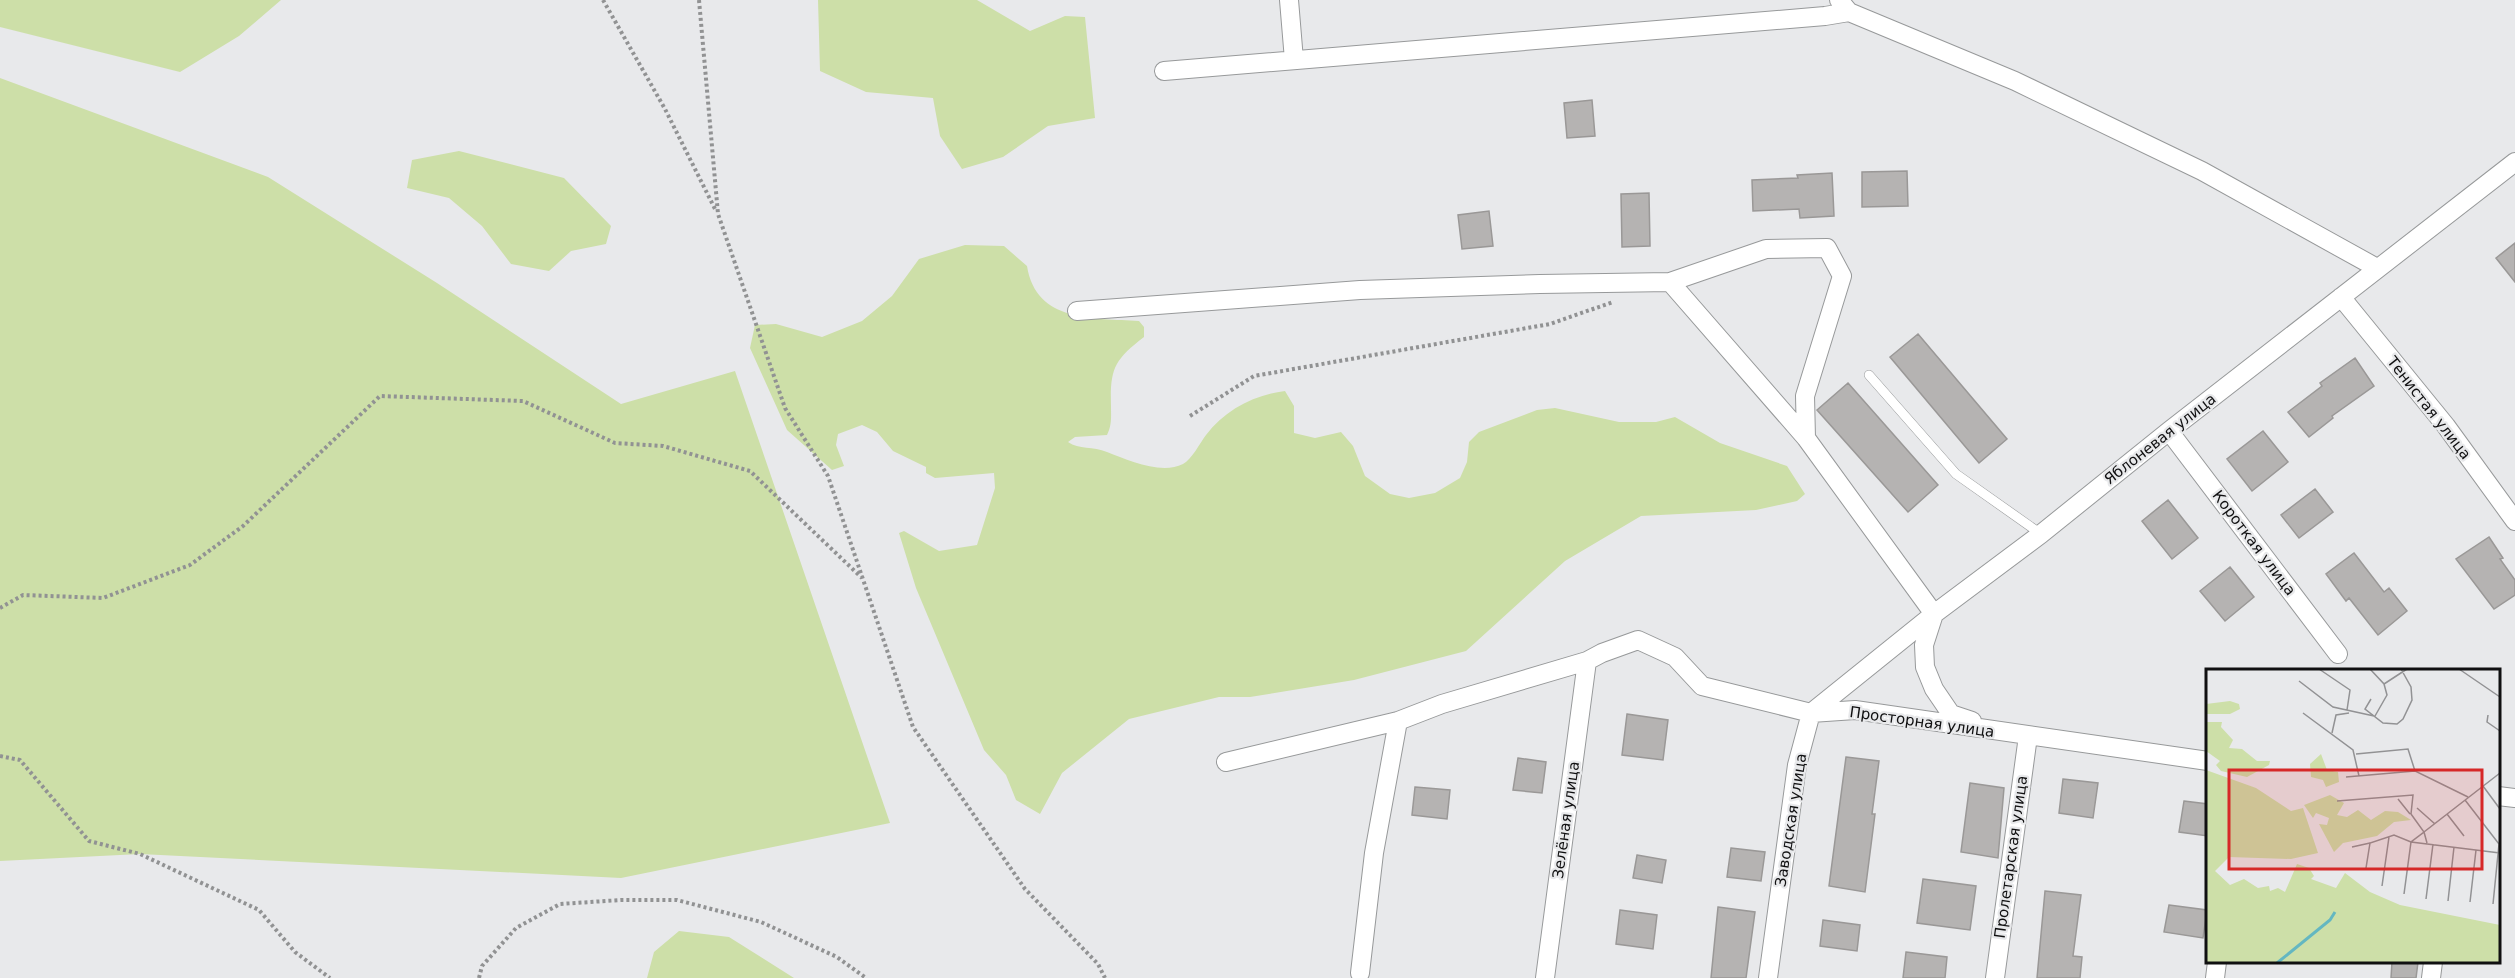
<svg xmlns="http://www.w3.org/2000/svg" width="2515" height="978" viewBox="0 0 2515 978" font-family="'DejaVu Sans',sans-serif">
	<rect width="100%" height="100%" fill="#e8e9eb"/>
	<path fill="#cddfa8" d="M0,0h281l-42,36 -59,36 -180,-45z
		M818,0h159l53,31 35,-15 20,1 10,101 -47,8 -45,31 -41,12 -22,-33 -7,-38 -67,-6 -46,-21z
		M0,78l268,99 169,106 184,121 114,-33 155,452 -269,55 -481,-24 -140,7z
		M459,151l105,27 47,48 -5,18 -35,7 -22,20 -38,-7 -29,-38 -33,-28 -42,-10 5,-28z
		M965,245l39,1 23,20c9,57 67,52 112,55l5,6v10c-30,23 -34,32 -33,69 0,11 1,19 -4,29l-32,2 -7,5c11,8 25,4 39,10 21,8 54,23 76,12 9,-5 17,-21 23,-29 19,-25 48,-40 79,-44l9,15v27l21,5 26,-6 12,14 12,30 25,18 19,4 26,-5 25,-15 7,-16 2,-20 10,-10 58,-22 18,-2 64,14h37l19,-5 45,26 67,23 18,28 -8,7 -41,9 -115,6 -76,45 -99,90 -112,29 -104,17h-31l-90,22 -67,54 -22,41 -24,-14 -10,-25 -22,-25 -68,-162 -17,-55 5,-2 35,20 38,-6 18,-57 -1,-15 -59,5 -9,-5v-6l-33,-16 -16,-19 -15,-7 -24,9 -2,11 8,21 -12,4 -45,-40 -37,-82 5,-23 21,-1 46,13 40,-16 30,-25 27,-37z
		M679,931l50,6 65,41h-147l7,-26z"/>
	<path fill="#b5b3b2" stroke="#9a9897" stroke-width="1.5" d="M1592,100l3,36 -28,2 -3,-35z
		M1907,171l1,35 -46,1v-35z
		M1832,173l2,43 -34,2 -1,-9 -46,2 -1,-31 46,-2 -1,-3z
		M1649,193l1,53 -28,1 -1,-53z
		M1489,211l4,35 -31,3 -4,-34z
		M2515,243v39l-19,-24z
		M1918,334l89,105 -28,24 -89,-106z
		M2355,358l19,28 -42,30 1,2 -24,19 -21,-25 34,-26 -2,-3z
		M1848,383l90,102 -30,27 -91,-102z
		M2263,431l25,31 -36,29 -25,-32z
		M2315,489l18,23 -34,26 -18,-23z
		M2168,500l30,38 -26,21 -30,-38z
		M2489,537l14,21 -3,1 15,21v15l-21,14 -38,-50z
		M2354,553l30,39 5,-4 18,23 -29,24 -29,-37 -3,3 -20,-27z
		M2230,567l24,30 -29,24 -25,-30z
		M1627,714l41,6 -5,40 -41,-5z
		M1846,757l33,4 -7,53h3l-10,78 -36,-6z
		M1518,758l28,4 -4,31 -29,-3z
		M2063,779l35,4 -5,35 -34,-5z
		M1970,783l34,5 -6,70 -37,-6z
		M1415,787l35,3 -3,29 -35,-4z
		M2184,801l24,3v32l-29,-4z
		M1731,848l34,4 -4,29 -34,-4z
		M1637,855l29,5 -4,23 -29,-5z
		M1923,879l53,7 -6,44 -53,-7z
		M2045,891l36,4 -8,61 9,1 -2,21h-43z
		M2169,905l38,5 -4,28 -39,-6z
		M1718,907l37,5 -9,66h-35z
		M1620,910l37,5 -4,34 -37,-5z
		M1823,920l37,5 -3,26 -37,-5z
		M1906,952l41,5 -2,21h-42z
		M2392,962h26l-2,16h-25z"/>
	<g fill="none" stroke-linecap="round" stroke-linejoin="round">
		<g stroke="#97999a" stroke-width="10">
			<path id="lane" d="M1869,375l87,99 85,60"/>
		</g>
		<g stroke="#97999a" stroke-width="20">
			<path id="street" d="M1289,0l5,60
				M1839,0l10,12 166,69 187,90 175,97
				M1164,71l661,-55 24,-4
				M1670,282l136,156
				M2341,297l105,129 69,95
				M1077,311l283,-21 180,-6 130,-2 96,-33 61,-1 15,28 -37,120 1,42 128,176 -123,99 -14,52 -29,213
				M2169,431l169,223
				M1972,721l-21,-7 -17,-25 -9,-22 -1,-22 10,-31 107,-80 128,-103 346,-269
				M1226,762l172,-41
				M2498,796l17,2
				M1360,973l14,-120 24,-132 44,-17 145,-43 15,-8 36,-13 37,17 27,29 109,27 44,-3 353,51
				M1545,978l42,-317
				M1995,978l33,-242
				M2215,978l2,-16
				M2431,978l2,-16"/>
		</g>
		<path stroke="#919293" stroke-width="4" stroke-dasharray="3 3" stroke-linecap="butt" d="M603,0l62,109 51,102
			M699,0l19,214 67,194 43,68 85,251 112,162 73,75 7,14
			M1190,416l64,-40 296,-52 63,-22
			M0,608l23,-13 80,3 87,-33 53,-39 137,-130 143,5 92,42 48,3 87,25 112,107
			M0,756l20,4 69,81 51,13 119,56 36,42 35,26
			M479,978l3,-12 34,-38 44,-24 61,-4h56l84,22 76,35 29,21"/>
		<use href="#lane" stroke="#fff" stroke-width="9"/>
		<use href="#street" stroke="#fff" stroke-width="18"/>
	</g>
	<g text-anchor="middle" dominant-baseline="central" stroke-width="4.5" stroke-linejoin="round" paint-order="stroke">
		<g font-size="15" fill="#101011" stroke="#e8e9eb">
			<text transform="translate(2429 408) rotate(52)">Тенистая улица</text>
			<text transform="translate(2160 439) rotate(-38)">Яблоневая улица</text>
			<text transform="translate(2254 543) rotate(53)">Короткая улица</text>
			<text transform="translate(1922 722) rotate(8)">Просторная улица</text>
			<text transform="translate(1566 820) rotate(-82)">Зелёная улица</text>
			<text transform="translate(1791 820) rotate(-81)">Заводская улица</text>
			<text transform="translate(2011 857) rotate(-82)">Пролетарская улица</text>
		</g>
	</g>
	<g transform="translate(2206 669)">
		<rect width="294" height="294" fill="#e8e9eb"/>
		<path d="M24,32l9,3 1,5 -10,5h-24v-10zM0,53h16l-1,5 12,13 -4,8 13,1 15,12h13l-1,4 -22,12 -26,-6 -5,-6 4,-4 -14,-10zM115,85l6,16 11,2 1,10 -13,5 -3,-7 -12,-3 -1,-13zM0,101l50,18 35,23 12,-3 15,45 -27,6 -62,-2 -14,14 15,14 14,-6 14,9 11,-2 1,5 8,-3 7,4 12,-28 12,4 5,8 -3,3 25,9 9,-15 25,19 30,13 100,20v38h-294zM124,126l14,8 -7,12 10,2 11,-7 13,10 14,-9 13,1 13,8 -17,2 -17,14 -34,7 -9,9 -15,-28 8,1 2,-7 -13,-5 -3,5 -9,-13z" fill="#cddfa8"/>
		<path fill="none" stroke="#64b7c1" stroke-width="3" d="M71,294l53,-43 5,-8"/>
		<path fill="none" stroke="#929294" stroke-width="1.5" d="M113,0l31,21 -3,20M164,0l14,15 3,11 -12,21M253,0l41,28M93,12l34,26 41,9M178,15l23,-15M165,30l-6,10 18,14 14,1 6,-5 9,-19 -1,-13 -10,-18M97,44l50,37 6,26M282,46l-1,7 13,9M126,64l4,-18 13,-2M150,85l52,-5 7,22 53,26M140,108l69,-6M277,117l17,23M192,130l12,15M259,131l34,44 -6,60M131,132l76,-6 -2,19 13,18 -13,10 -7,52M211,139l18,16M241,145l17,22M221,174l-3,-11 76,-59M146,178l18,-4M160,199l4,-25 24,-8 17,7 89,11M176,217l7,-49M220,230l7,-55M242,232l6,-54M264,233l6,-52"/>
		<path fill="#d62828" fill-opacity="0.15" stroke="#d62828" stroke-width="3" d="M23,101h253v99h-253z"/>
		<rect width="294" height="294" fill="none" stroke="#101011" stroke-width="3"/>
	</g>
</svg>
